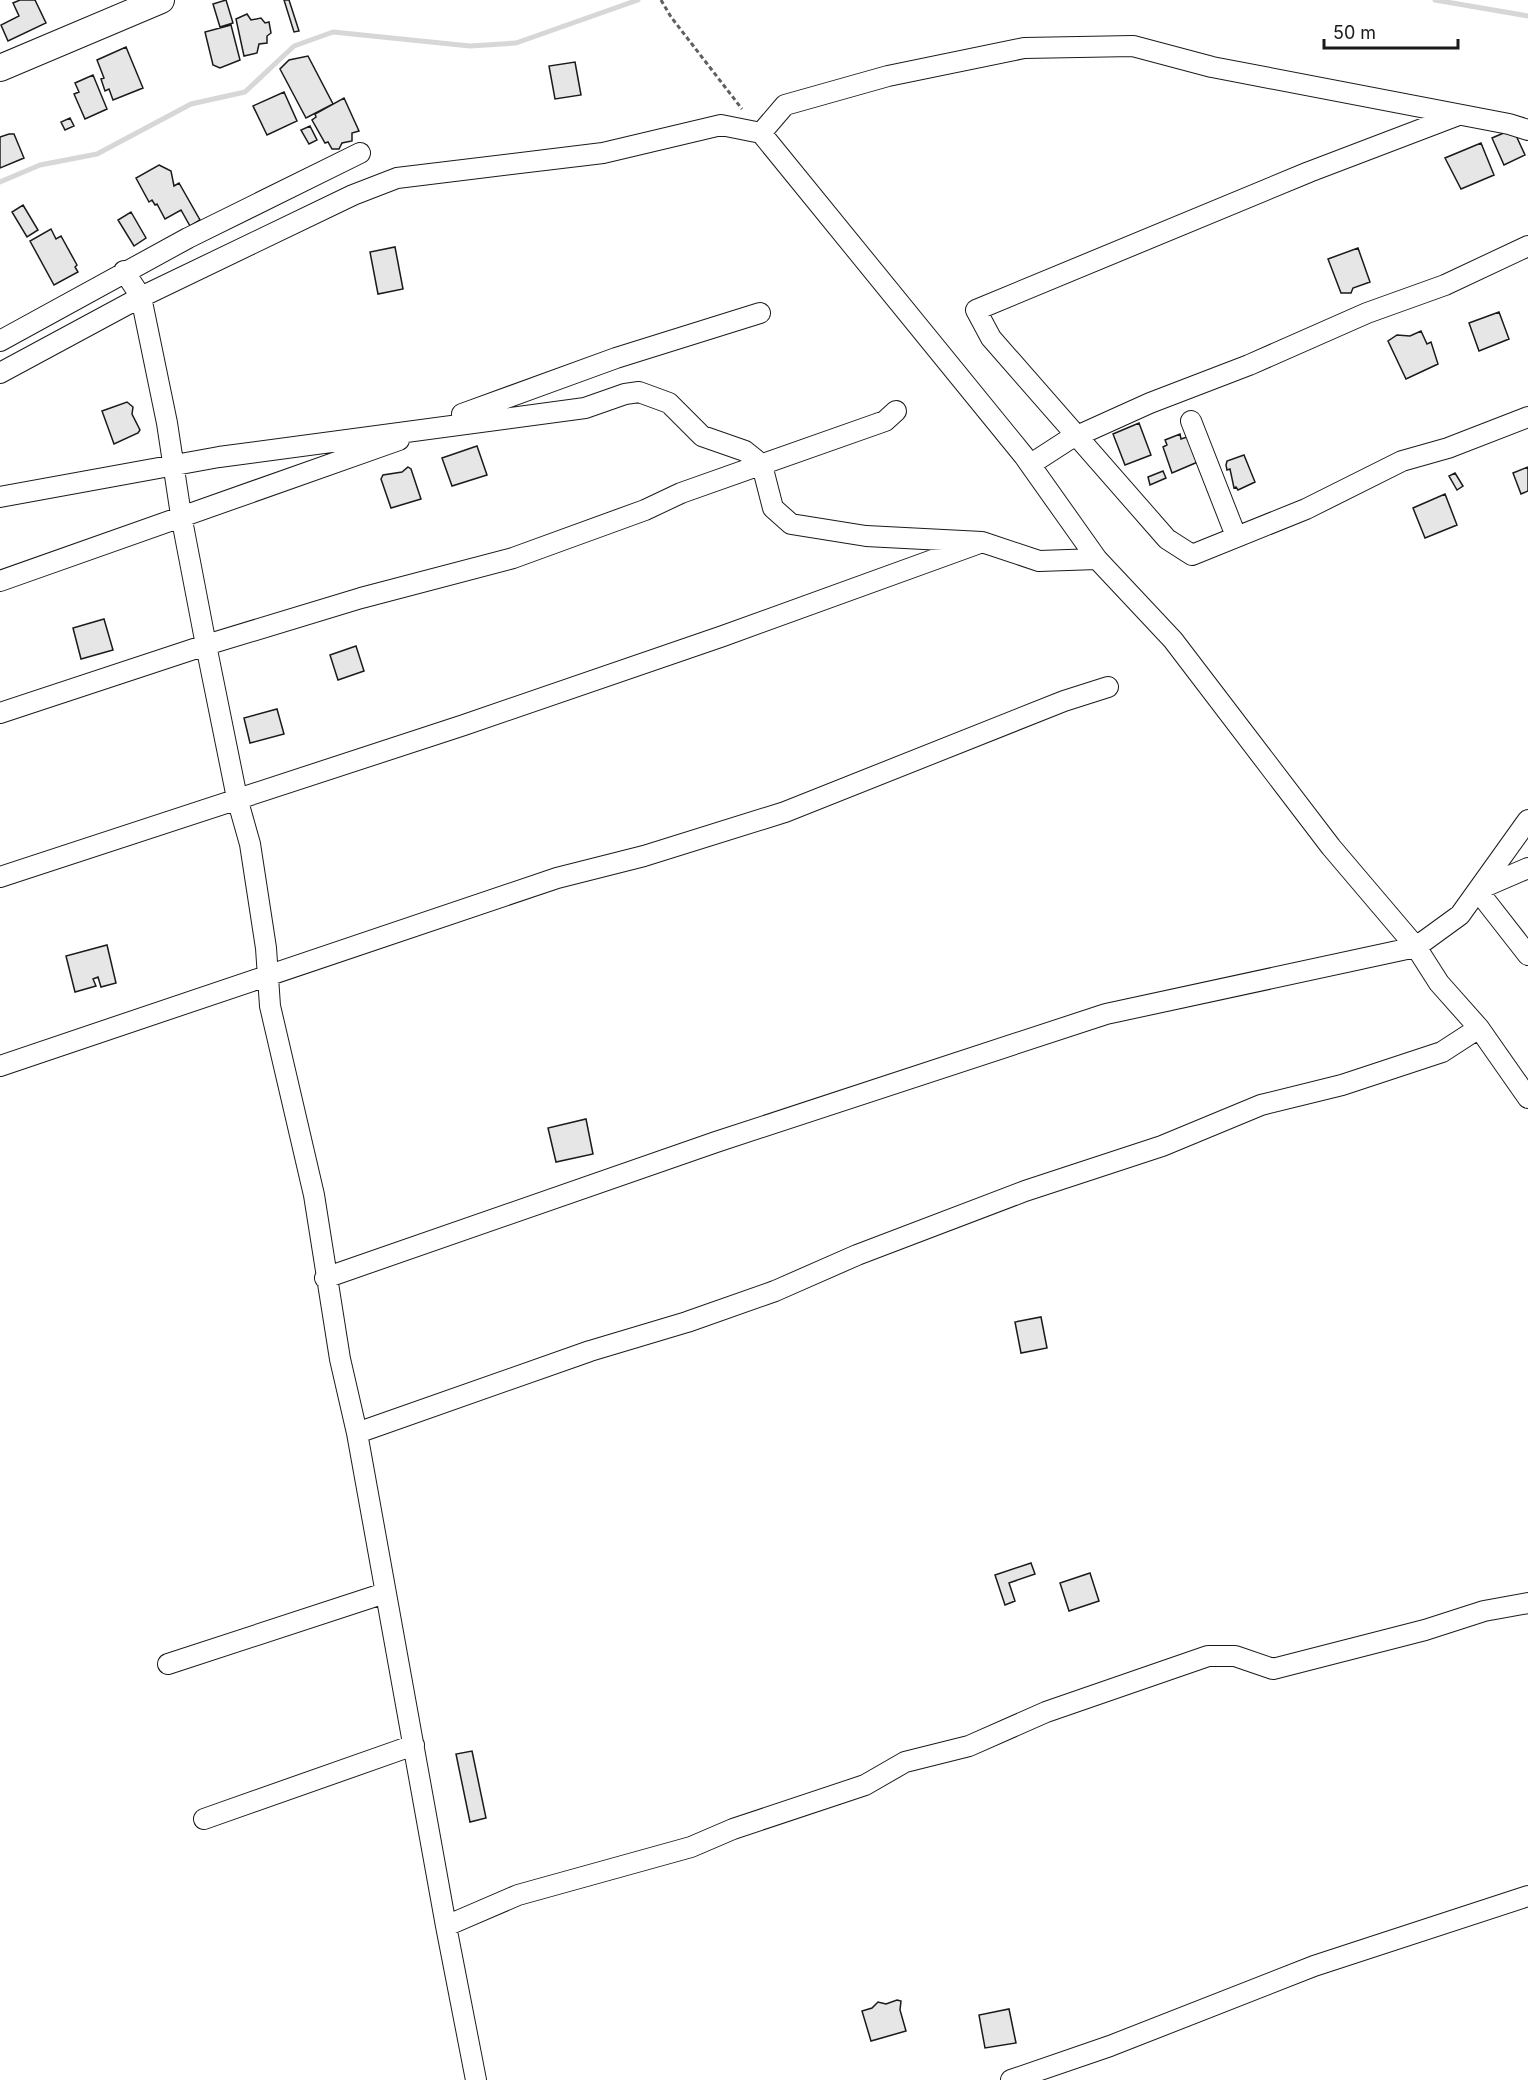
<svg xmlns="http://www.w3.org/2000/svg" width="1528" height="2080" viewBox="0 0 1528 2080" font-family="Inter,sans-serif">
	<rect width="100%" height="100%" fill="#fff"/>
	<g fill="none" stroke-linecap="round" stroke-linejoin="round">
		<path stroke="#d7d7d7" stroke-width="5" d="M1435,0l93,16
			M0,182l40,-17 57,-11 94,-50 54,-12 49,-46 39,-14 137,14 46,-3 122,-43"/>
	</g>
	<path fill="#e6e6e6" stroke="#1a1a1a" stroke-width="1.5" d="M20,0h15l11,23 -38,18 -7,-16 18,-9 -6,-13z
		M226,0l7,23 -13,4 -7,-23z
		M284,0h5l10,31 -5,1z
		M247,14l4,6 10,-2 4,5 4,-1 2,11 -4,3v7l-8,1 -2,9 -13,3 -8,-37z
		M231,25l9,35 -20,8 -7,-3 -8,-33z
		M126,47l17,41 -30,12 -4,-11 -4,2 -4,-12 3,-1 -7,-18z
		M308,56l25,48 -27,14 -26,-49 9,-9z
		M575,62l6,33 -26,4 -6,-33z
		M93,75l14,34 -22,10 -11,-25 5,-2 -4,-9z
		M284,92l13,29 -30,14 -14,-29z
		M344,98l15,33 -7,2v8l-10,2 -3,6h-7l-4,-7 -3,1 -13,-23 4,-3 -1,-3z
		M70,118l4,8 -9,4 -4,-8z
		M310,126l7,14 -8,4 -8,-14z
		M1513,129l12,26 -21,10 -12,-27z
		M9,134h5l10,24 -24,10v-31z
		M1481,143l13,32 -33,14 -16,-31z
		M159,165l12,6 3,15 5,-3 21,37 -10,6 -9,-16 -16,9 -8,-15 -2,1 -3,-5 -3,2 -13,-24z
		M23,205l15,25 -11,7 -15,-25z
		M131,212l15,26 -12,8 -16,-26z
		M51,229l5,10 5,-3 16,29 -2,2 3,5 -24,13 -24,-44z
		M395,247l8,42 -25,5 -8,-42z
		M1358,248l12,34 -17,6 -2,5h-10l-13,-34z
		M1499,312l10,27 -30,12 -10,-28z
		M1421,331l6,13 4,-2 7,22 -32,15 -18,-38 9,-6 13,1z
		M127,402l6,5 -1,7 8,16 -2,3 -24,11 -12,-33z
		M1139,423l12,32 -26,10 -12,-31z
		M1180,434l1,5 9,-3 10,25 -28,12 -9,-26 4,-2 -2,-5z
		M477,446l10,29 -35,11 -10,-28z
		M1244,455l11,27 -17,8 -2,-3 -2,1 -4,-19 -3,1 -1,-5 1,-4z
		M408,467l3,2 10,30 -30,9 -10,-29 2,-4 19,-3z
		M1528,467v24l-7,3 -8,-21z
		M1163,471l3,7 -16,7 -2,-8z
		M1455,473l8,13 -6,4 -8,-14z
		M1445,494l12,31 -32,13 -12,-30z
		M104,619l9,31 -32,9 -8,-31z
		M356,646l8,25 -26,9 -8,-25z
		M277,709l7,25 -34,9 -6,-25z
		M107,945l9,38 -15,4 -3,-10 -5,2 3,7 -21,6 -9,-36z
		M586,1119l7,35 -37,8 -8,-34z
		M1041,1317l6,31 -26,5 -6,-31z
		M1031,1563l4,11 -26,9 6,18 -10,4 -10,-30z
		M1090,1573l9,28 -30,10 -9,-28z
		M472,1751l14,67 -16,4 -14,-68z
		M897,2000l4,1 -1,9 6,21 -35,10 -9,-30 10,-3 6,-6 8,2z
		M1009,2009l7,34 -31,5 -6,-33z"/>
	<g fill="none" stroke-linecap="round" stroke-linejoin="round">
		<g stroke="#1a1a1a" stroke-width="22">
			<path id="minor" d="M1456,116l-147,56 -333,138 15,28 176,201 25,16 114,-46 96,-48 46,-13 80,-31
				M761,133l24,-28 103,-29 136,-28 109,-2 79,21 297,57 19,6
				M124,271l17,26 26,126 14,92 25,130 31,153 13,46 16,104 4,58 44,189 26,164 17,74 89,493 30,154
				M0,341l188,-103 172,-85
				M0,373l141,-76 212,-102 44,-17 206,-25 118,-28 40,8 263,323 73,103 76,81 158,207 85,100 23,36 40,45 49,70
				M462,414l154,-56 144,-45
				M1191,421l45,115
				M1031,464l37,-24 82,-37 99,-38 118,-52 78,-28 83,-39
				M0,497l219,-40 366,-49 40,-14 14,-2 30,11 33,33 43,15 10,8 9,14 9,35 18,16 75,12 116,6 57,19 58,-2
				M0,581l399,-141
				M0,713l206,-68 155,-47 152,-40 132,-48 36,-17 204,-72 11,-10
				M0,877l464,-152 259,-89 254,-92
				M1484,887l44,-19
				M1478,891l50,64
				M0,1066l557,-188 87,-22 141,-44 279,-111 44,-14
				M325,1278l391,-136 390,-128 310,-67 44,-32 68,-95
				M357,1433l233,-82 97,-29 88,-31 82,-36 168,-64 137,-45 99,-41 81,-20 100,-33 37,-24
				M168,1664l217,-71
				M204,1819l210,-74
				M446,1926l72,-31 173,-48 42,-18 132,-44 40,-23 64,-16 77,-34 162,-56h27l38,13 152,-39 59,-19 44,-8
				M1011,2080l99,-34 204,-80 214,-70"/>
		</g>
		<g stroke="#1a1a1a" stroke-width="28">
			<path id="major" d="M0,68l161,-68"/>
		</g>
		<path stroke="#5f5f5f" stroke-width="3" stroke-dasharray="4.5 3" stroke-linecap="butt" d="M661,0l10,17 71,92"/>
		<use href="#minor" stroke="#fff" stroke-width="20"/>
		<use href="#major" stroke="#fff" stroke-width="26"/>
	</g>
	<path d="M1324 39v9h134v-9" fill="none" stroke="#1a1a1a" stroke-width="3"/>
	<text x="1333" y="39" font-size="18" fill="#1a1a1a" stroke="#ffffff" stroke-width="4.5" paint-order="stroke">50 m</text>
</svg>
